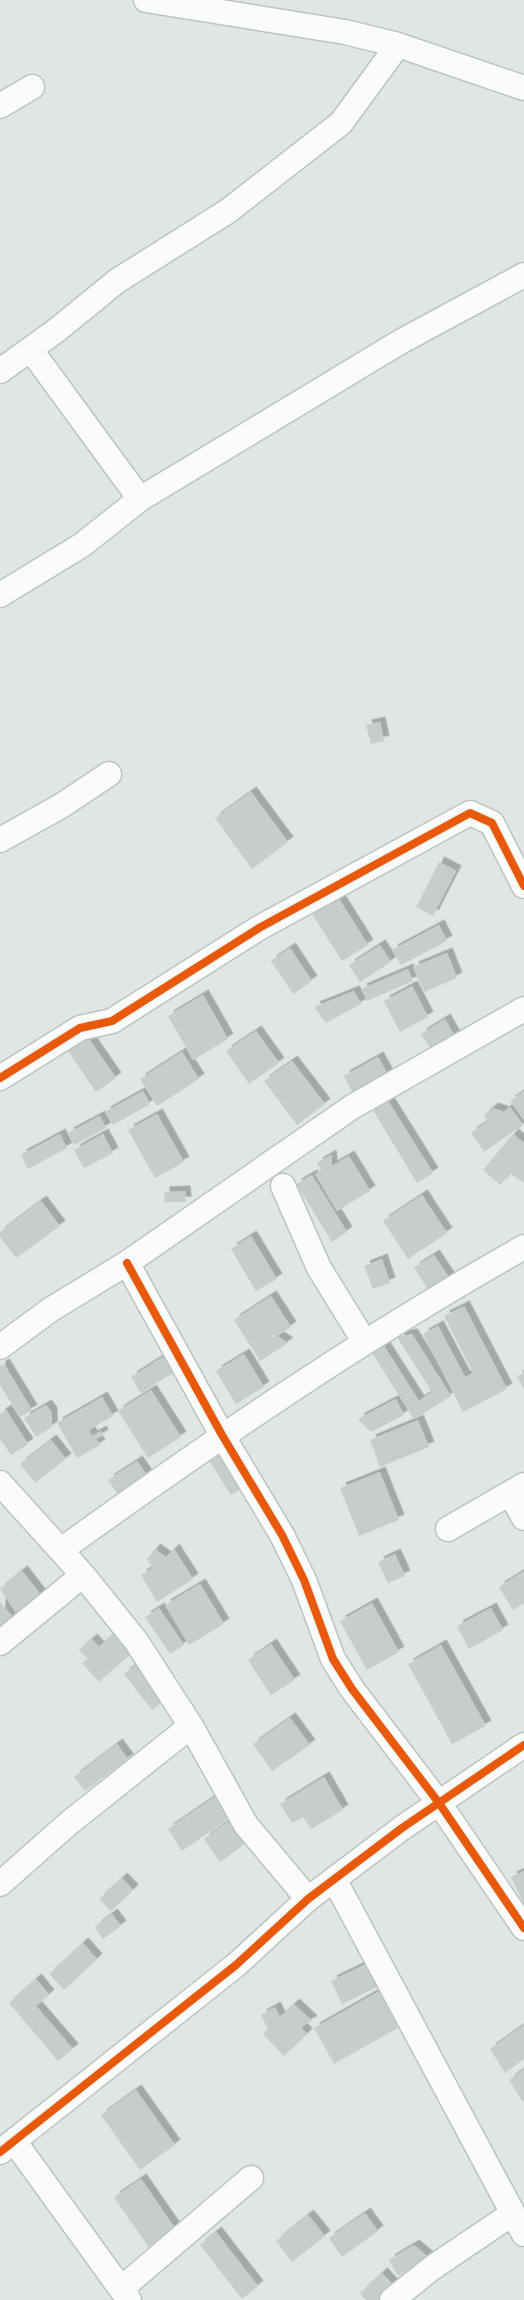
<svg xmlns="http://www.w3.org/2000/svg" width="524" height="2300" viewBox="0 0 524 2300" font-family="'PT Sans Narrow',sans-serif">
	<defs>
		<filter id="shadow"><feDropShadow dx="5.5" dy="-5.5" stdDeviation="0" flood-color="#0004"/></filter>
	</defs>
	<rect width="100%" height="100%" fill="#e0e6e3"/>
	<path fill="#c7cdcb" filter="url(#shadow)" d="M380,722l4,19 -13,3 -5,-19z
		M251,792l37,50 -36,27 -37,-51z
		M439,862l17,9 -23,45 -17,-9z
		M336,894l32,51 -26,16 -32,-50z
		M439,925l8,16 -46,24 -9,-15z
		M380,945l11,17 -31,20 -11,-17z
		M290,948l22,33 -19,13 -22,-33z
		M447,953l10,25 -33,14 -11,-25z
		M408,969l5,12 -46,20 -6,-12z
		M412,986l16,31 -28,15 -16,-31z
		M354,991l7,13 -35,19 -12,-16z
		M203,995l25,44 -35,21 -25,-44z
		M445,1019l10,18 -23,14 -11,-17z
		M256,1031l23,32 -30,21 -23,-33z
		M87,1036l29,42 -20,14 -29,-43z
		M182,1052l17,27 -42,27 -17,-27z
		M378,1057l11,20 -34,20 -11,-21z
		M292,1061l33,43 -28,21 -33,-44z
		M143,1091l7,13 -37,21 -8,-13z
		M524,1091v29l-14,-19z
		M388,1101l45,72 -16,10 -44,-73z
		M510,1107l13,18 -39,27 -13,-19 17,-12 -4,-6 9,-7 11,4z
		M157,1114l27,48 -29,16 -27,-48z
		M100,1116l6,12 -32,17 -6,-12z
		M60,1134l7,14 -39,21 -7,-14z
		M103,1134l10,19 -29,15 -10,-18z
		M513,1134l11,9v40l-14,-10 -10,12 -17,-15z
		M331,1155l1,11 17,-10 21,35 -33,20 -22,-37 6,-4 -4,-7z
		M312,1175l35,57 -15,10 -36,-58z
		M185,1191l1,11h-21l-1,-10z
		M422,1195l25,38 -39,26 -25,-38z
		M41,1201l19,25 -44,32 -16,-21v-5z
		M251,1236l26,43 -21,12 -25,-42z
		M434,1255l16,24 -20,13 -16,-24z
		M382,1259l8,24 -17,6 -9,-23z
		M271,1296l20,31 -14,9 11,7 -28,18 -26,-41z
		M464,1306l43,83 -44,23 -40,-78 15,-8 27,51 8,-4 -29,-57z
		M412,1334l39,62 -37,23 -42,-66 12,-7 35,55 13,-9 -35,-55z
		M169,1353l10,16 -38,24 -10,-16z
		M244,1354l20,33 -28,17 -20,-33z
		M4,1364l28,46 -12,7 -20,-32v-19z
		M524,1373v17l-7,-14z
		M151,1390l30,47 -33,21 -30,-47z
		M102,1397l11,19 -24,14 3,6 9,-5 2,4 -7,4 4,6 -23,13 -20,-35z
		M396,1399l8,16 -33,17 -13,-13z
		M46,1405l6,8v14l-16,10 -12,-19z
		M6,1410l22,34 -17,11 -11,-16v-25z
		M418,1420l11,27 -49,20 -10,-27z
		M51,1440l15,19 -31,24 -15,-19z
		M221,1450l24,37 -14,8 -23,-36z
		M137,1461l11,16 -29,19 -11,-16z
		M380,1472l19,48 -40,16 -19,-48z
		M155,1549l11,8 8,-8 19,30 -36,23 -16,-27 12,-7 -6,-9z
		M395,1554l10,22 -17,7 -10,-21z
		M22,1571l21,27 -24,19 -19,-28z
		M524,1571v32l-11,7 -14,-23z
		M200,1584l24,40 -35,21 -24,-40z
		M0,1602l16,19 -16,12z
		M372,1603l27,49 -32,18 -27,-49z
		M159,1608l25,37 -14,9 -25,-37z
		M491,1608l12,22 -34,19 -12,-23z
		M116,1632l17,20 -34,30 -17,-19 6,-4 -9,-9 13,-11 7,8z
		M271,1644l24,36 -24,15 -23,-35z
		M441,1645l45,81 -34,18 -44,-80z
		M139,1663l27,36 -14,11 -28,-36z
		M290,1718l20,27 -38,26 -19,-27z
		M117,1744l11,15 -43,32 -11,-14z
		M324,1777l19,33 -32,19 -8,-12 -11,6 -12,-19z
		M216,1796l15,21 -49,34 -14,-22z
		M228,1822l16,23 -24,17 -16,-23z
		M524,1871v33l-13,-27z
		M122,1878l11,12 -22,21 -12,-12z
		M112,1914l9,12 -18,13 -8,-12z
		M83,1943l14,16 -33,31 -15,-16z
		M372,1961l11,23 -41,20 -11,-23z
		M36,1979l13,16 -13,11 37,43 -15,12 -49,-58z
		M383,1989l20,36 -69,39 -20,-36z
		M294,2004l18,17 -11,6 6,7 -23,22 -21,-22 5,-5 -7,-14 14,-8 5,10z
		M524,2025v34l-19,14 -15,-24z
		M524,2069v31l-2,1 -13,-21z
		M136,2090l39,55 -35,25 -39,-55z
		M141,2179l40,58 -27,18 -40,-58z
		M365,2213l13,18 -36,26 -13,-19z
		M308,2215l17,21 -33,26 -16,-21z
		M216,2232l42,54 -16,13 -42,-54z
		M414,2245l15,13 -31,18 -9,-16z
		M382,2273l12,13 -16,14h-12l-6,-7z"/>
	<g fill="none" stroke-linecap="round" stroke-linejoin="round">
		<g stroke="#bdc3c0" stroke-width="27">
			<path id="minor" d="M146,0l199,32 53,13 126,43
				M0,106l32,-19
				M31,350l109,149
				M0,371l57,-41 60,-49 111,-70 113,-88 57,-78
				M0,595l82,-50 58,-46 260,-157 124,-67
				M0,840l61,-34 48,-32
				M0,1078l80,-50 32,-7 147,-93 211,-115 22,10 32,63
				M283,1186l36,82 45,73
				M127,1263l95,172 60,100 22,45 29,79 19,30 87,114 85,125
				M0,1347l50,-37 77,-47 225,-156 172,-98
				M0,1483l83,92 53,66 55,85 55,99 62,74
				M510,1493l14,25
				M448,1529l76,-44
				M61,1550c150,-108 302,-212 463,-303
				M0,1643l83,-68
				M334,1879l190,355
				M0,1884l69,-61 122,-97
				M14,2141l115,159
				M0,2152l236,-187 72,-66 94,-71 122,-83
				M122,2288l129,-110
				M392,2300l40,-32 80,-54"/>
		</g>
		<use href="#minor" stroke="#fafbfb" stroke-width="24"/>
		<g stroke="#edf6f2" stroke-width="11">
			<path id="cycleway" d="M0,1078l80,-50 32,-7 147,-93 211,-115 22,10 32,63
				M127,1263l95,172 60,100 22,45 29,79 19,30 87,114 85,125
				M0,2152l236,-187 72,-66 94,-71 122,-83"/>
		</g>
		<use href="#cycleway" stroke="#e8590c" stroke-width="8"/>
	</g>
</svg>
